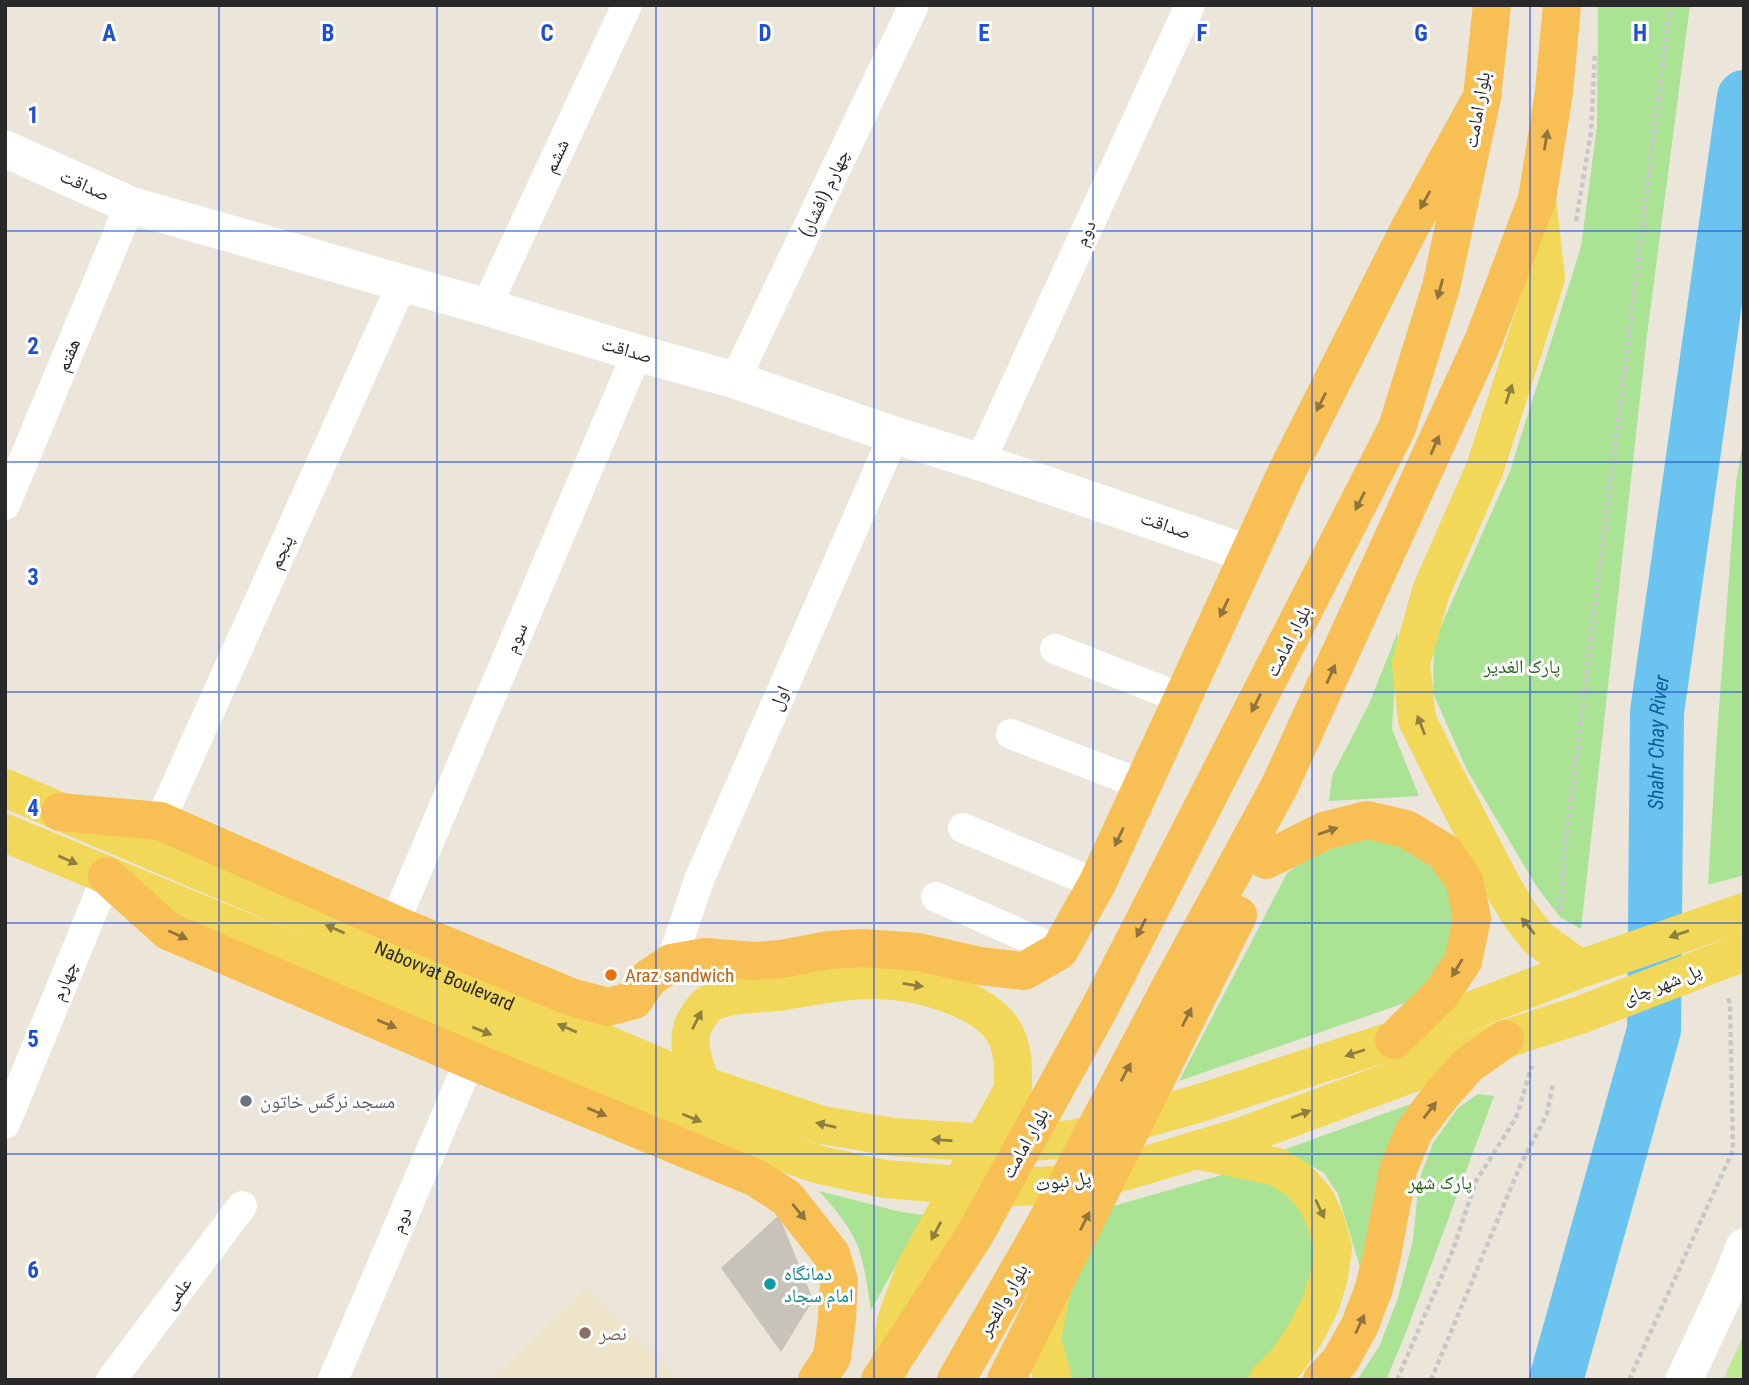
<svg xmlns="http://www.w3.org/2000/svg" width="1749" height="1385" viewBox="0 0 1749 1385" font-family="'Roboto Condensed','Noto Naskh Arabic',sans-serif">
	<rect width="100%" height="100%" fill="#ebe5da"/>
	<path fill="#eee4c9" d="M586,1287l91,93h-185z"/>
	<path fill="#abe395" d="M1598,5h92l-43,330 -66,594 -21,-12 -23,-30 -70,-117 -34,-77 1,-51 76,-171 71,-224 16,-121z
		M1744,435v440l-36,10 9,-150 19,-253z
		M1398,631l-6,98 27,67 -90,5 3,-25 37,-72z
		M1364,835l36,6 35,25 19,30 3,38 -35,63 -243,84 108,-208 32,-25z
		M1478,1094l16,2 -89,239 -19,45h-29l22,-33 19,-49 15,-58 6,-60 14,-37 25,-35z
		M1422,1100l-60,174 -24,-80 -14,-21 -41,-23z
		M1232,1172l39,10 33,27 17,47 -4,28 -57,88 -11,8h-179l-6,-8 -6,-73 45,-90z
		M819,1191l82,21 23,3 -53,95c-4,-23 -6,-49 -16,-70 -9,-19 -23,-34 -36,-49z"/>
	<path fill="#bfeb90" d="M1744,1334v46h-21z"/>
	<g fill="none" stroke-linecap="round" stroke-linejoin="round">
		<path stroke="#6bc4f0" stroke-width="54" id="s1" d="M1556,1380l98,-350 3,-318 87,-615"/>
	</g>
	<path fill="#c7c3b9" d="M779,1215l34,85 -32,52 -60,-84z"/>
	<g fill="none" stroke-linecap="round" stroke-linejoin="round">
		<path stroke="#c7c7c7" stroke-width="4.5" stroke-dasharray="5 3.5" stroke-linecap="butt" d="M1576,221l15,-89 4,-79
			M1560,911l5,-65 105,-841
			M1397,1380l56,-130 23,-69 40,-63 16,-52
			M1431,1380l89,-214 27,-52 6,-31
			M1629,1380l104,-230 -3,-147 -3,-8"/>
		<path stroke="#fff" stroke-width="30" d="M486,307l141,-302
			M735,380l179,-375
			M980,462l210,-457
			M5,505l125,-300
			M1055,649l126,49
			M1011,734l132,51
			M160,821l242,-537
			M963,828l134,56
			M936,897l123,54
			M394,924l243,-571
			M671,963l28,-83 195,-445
			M5,1124l102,-248
			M111,1380l131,-174
			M333,1380l137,-320"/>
		<path stroke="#fff" stroke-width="37" d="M5,149l125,56 356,102 151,46 98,27 159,55 86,27 269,92
			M1684,1380l47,-100 13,-33"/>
		<g stroke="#f2d858" stroke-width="38">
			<path d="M1537,199l9,79 -61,190 -54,123 -20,72 6,57 26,52 60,115 19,31 17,21 41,30"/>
			<path id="s2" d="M5,788l697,297 120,40 71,12 109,7 72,-5 126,-36 194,-63 186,-71 164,-57"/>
			<path d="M5,833l740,306 75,26 65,14 111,9 60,-3 70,-14 111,-33 268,-99 75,-24 164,-63"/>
			<path d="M702,1085c-7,-18 -15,-37 -10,-57 1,-4 5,-9 7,-13 2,-2 5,-8 7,-9 18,-14 55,-11 78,-15 31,-5 63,-12 95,-11 38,1 110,19 127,56 8,16 7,35 7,53l-98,180 -19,52 -6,46"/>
			<path d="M1200,1151l77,16 21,13 18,20 10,22 7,26 -4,28 -8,27 -15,30 -18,27 -20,20"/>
			<path d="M1050,1297l-8,43 11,40"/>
		</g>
		<path stroke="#f8c054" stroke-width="38" d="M60,812l100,9 234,103 177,73 37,10 26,-7 15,-22 22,-15 34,-6 49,4 27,-2 48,-9 34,-2 55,4 62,14 44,5 35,-20 38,-67 191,-415 121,-240 73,-132
			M1266,860l58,-29 43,-11 39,9 38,23 20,28 8,38 -9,43 -22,33 -47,46
			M107,876l61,55 302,129 286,118 31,20 44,56 8,27 -2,38 -5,38 -15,23
			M880,1380l94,-144 125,-227 298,-581 44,-141 41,-190 10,-92
			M956,1380l92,-161 126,-239 105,-193 205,-448 53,-140 17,-107 8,-87
			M1006,1380l232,-465
			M1322,1380l18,-19 20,-36 14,-37 8,-33 16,-85 16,-39 29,-38 25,-28 37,-26"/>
	</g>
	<defs><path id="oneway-solid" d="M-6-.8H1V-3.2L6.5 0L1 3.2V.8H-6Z" transform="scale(1.75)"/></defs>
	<g fill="#90743e">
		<use href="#oneway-solid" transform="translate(1546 140) rotate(-81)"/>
		<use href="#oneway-solid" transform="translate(1425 200) rotate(119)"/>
		<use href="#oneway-solid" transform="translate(1440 289) rotate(105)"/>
		<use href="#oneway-solid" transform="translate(1321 402) rotate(117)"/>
		<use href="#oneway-solid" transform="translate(1435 445) rotate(-66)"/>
		<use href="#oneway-solid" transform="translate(1360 501) rotate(117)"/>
		<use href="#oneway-solid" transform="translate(1224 608) rotate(115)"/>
		<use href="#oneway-solid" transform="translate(1331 674) rotate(-66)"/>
		<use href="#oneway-solid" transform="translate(1256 703) rotate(117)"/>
		<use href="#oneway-solid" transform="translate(1328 831) rotate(-19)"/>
		<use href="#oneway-solid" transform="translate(1119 837) rotate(115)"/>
		<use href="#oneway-solid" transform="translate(1141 928) rotate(117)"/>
		<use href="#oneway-solid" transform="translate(178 935) rotate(24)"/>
		<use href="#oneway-solid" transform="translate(1457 968) rotate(121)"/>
		<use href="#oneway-solid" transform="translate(1187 1017) rotate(-63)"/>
		<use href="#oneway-solid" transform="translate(387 1024) rotate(23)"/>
		<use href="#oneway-solid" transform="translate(1126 1072) rotate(-62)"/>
		<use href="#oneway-solid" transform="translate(1430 1110) rotate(-52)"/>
		<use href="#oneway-solid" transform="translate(597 1112) rotate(23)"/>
		<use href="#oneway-solid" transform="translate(799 1212) rotate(51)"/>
		<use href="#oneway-solid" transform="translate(1085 1221) rotate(-63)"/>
		<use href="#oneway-solid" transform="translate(1360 1324) rotate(-65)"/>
	</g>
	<g fill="#8e8040">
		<use href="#oneway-solid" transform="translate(1509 394) rotate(-72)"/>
		<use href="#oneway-solid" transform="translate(1421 725) rotate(-111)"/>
		<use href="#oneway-solid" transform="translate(68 860) rotate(23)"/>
		<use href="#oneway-solid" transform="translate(1528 926) rotate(-129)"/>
		<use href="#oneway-solid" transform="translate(335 929) rotate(-157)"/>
		<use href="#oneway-solid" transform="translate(1679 934) rotate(161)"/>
		<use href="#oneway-solid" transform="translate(913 985) rotate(9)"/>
		<use href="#oneway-solid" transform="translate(697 1020) rotate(-63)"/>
		<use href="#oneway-solid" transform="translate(567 1028) rotate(-157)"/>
		<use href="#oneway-solid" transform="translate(482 1031) rotate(22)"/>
		<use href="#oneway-solid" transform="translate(1355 1053) rotate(162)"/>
		<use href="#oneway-solid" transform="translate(1301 1114) rotate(-20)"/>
		<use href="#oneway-solid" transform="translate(692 1118) rotate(22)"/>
		<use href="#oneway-solid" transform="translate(826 1125) rotate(-167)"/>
		<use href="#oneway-solid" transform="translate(942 1140) rotate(-176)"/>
		<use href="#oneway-solid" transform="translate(1320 1209) rotate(65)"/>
		<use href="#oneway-solid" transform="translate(936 1231) rotate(118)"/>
	</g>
	<path fill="none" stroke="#1d4ed8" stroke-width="2" stroke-opacity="0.55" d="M219,5v1375M437,5v1375M656,5v1375M874,5v1375M1093,5v1375M1312,5v1375M1530,5v1375M5,231h1739M5,462h1739M5,692h1739M5,923h1739M5,1154h1739"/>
	<circle fill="#e8710a" stroke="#fff" stroke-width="2.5" cx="611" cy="975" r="7"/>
	<circle fill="#6b7280" stroke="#fff" stroke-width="2.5" cx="246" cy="1101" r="7"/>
	<circle fill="#0f9aa8" stroke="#fff" stroke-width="2.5" cx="770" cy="1284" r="7"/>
	<circle fill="#8d6e63" stroke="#fff" stroke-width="2.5" cx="585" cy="1333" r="7"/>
	<g text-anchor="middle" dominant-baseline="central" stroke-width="6" stroke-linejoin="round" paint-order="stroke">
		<g font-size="19" fill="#292929" stroke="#fff">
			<text transform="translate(1477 110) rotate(-80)">بلوار امامت</text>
			<text transform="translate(556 156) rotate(-65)">ششم</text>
			<text transform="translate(85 185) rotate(24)">صداقت</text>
			<text transform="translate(824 193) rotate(-65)">چهارم (افشار)</text>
			<text transform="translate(1085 233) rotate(-65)">دوم</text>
			<text transform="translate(627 350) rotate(16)">صداقت</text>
			<text transform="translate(68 355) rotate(-67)">هفتم</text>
			<text transform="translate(1166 525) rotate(19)">صداقت</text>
			<text transform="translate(281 552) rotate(-66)">پنجم</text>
			<text transform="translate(516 638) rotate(-67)">سوم</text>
			<text transform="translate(1288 641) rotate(-63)">بلوار امامت</text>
			<text transform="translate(779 698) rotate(-66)">اول</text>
			<text stroke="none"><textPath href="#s2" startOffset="478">Nabovvat Boulevard</textPath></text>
			<text transform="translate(64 981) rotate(-68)">چهارم</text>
			<text transform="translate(1662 984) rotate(-21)">پل شهر چای</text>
			<text transform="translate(1025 1143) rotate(-61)">بلوار امامت</text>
			<text transform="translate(1063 1181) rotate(-8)">پل نبوت</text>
			<text transform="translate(401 1220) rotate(-67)">دوم</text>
			<text transform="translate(177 1293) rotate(-53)">علمی</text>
			<text transform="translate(1003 1300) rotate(-60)">بلوار والفجر</text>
		</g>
		<g font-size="19" fill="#236618" stroke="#fff">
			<text x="1522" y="666">پارک الغدیر</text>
			<text x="1440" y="1182">پارک شهر</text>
		</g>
		<g font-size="19" fill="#c56008" stroke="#fff" text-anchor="start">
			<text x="625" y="975">Araz sandwich</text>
		</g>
		<g font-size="19" fill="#5b616d" stroke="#fff" text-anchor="start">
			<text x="260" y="1101">مسجد نرگس خاتون</text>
		</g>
		<g font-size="19" fill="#0d838f" stroke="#fff" text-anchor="start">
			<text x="784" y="1273">دمانگاه<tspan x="784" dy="22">امام سجاد</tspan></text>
		</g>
		<g font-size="19" fill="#785e54" stroke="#fff" text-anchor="start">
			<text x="599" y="1333">نصر</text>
		</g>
		<g font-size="21" font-style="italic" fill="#0b609a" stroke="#fff">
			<text stroke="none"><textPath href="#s1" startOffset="651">Shahr Chay River</textPath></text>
		</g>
	</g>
	<g font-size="23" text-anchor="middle" font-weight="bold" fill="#1d4ed8" stroke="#fff" stroke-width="6" stroke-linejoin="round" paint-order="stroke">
		<text x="109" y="41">A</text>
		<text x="328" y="41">B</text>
		<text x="547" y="41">C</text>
		<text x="765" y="41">D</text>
		<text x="984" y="41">E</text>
		<text x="1202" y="41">F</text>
		<text x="1421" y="41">G</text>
		<text x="1640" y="41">H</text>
		<text x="33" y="123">1</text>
		<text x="33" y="354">2</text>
		<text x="33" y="585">3</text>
		<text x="33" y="816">4</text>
		<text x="33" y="1047">5</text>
		<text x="33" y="1278">6</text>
	</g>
	<rect width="1749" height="1385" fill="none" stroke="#292929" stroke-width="14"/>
</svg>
